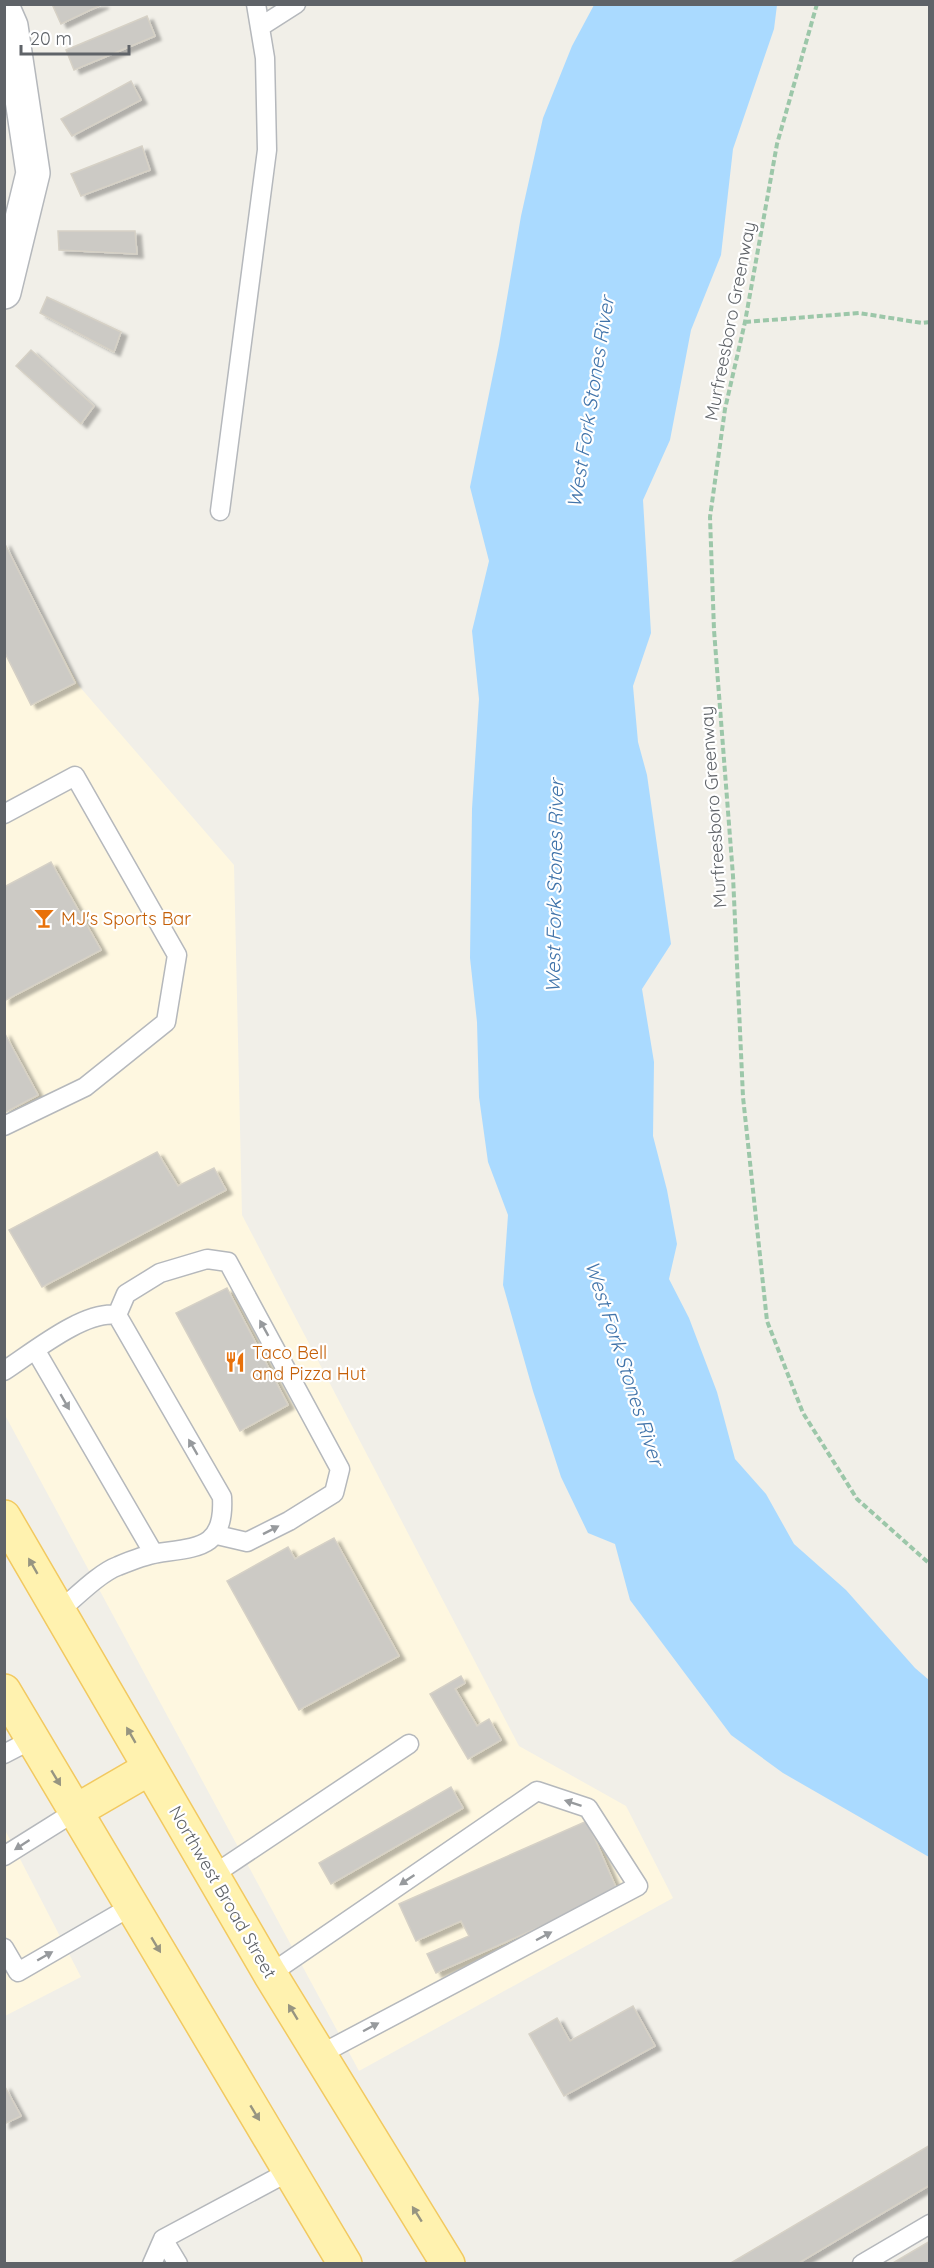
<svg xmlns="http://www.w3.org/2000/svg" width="934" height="2268" viewBox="0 0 934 2268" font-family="Quicksand,sans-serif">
	<defs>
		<filter id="shadow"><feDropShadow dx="6" dy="4" stdDeviation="1.5" flood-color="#0004"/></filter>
	</defs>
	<rect width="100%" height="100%" fill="#f1efe8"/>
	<path fill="#fef7e0" d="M4,545l75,141 155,179 8,350 277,531 107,60 47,92 -314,173 -354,-656z
		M4,1828l77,149 -76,39h-1z"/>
	<path fill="#aadaff" d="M594,5h183l-3,24 -41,120 -12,106 -30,75 -21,110 -27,60 8,133 -18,53 5,56 9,33 24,169 -29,45 12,73 -1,74 14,54 10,54 -8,35 20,39 28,74 18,67 31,35 28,50 52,46 69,78 14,12v177l-146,-84 -52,-38 -101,-135 -15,-56 -27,-11 -27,-56 -28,-86 -30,-106 5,-70 -20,-53 -9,-65 -2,-75 -7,-64 2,-149 7,-110 -7,-68 17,-70 -19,-74 29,-142 22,-129 22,-98 29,-72z"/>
	<path fill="#cccac5" stroke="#d6d1c6" stroke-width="1.5" filter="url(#shadow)" d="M52,4h51l-42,20z
		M147,16l8,20 -81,34 -8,-20z
		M131,81l10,19 -69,36 -11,-17z
		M142,146l8,24 -69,26 -10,-22z
		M58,231h77l2,23 -78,-4z
		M47,297l74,35 -7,20 -74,-39z
		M31,350l63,56 -13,18 -65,-58z
		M4,542l71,141 -44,22 -27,-54z
		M51,862l50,88 -97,51v-114z
		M4,1032l34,63 -34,18z
		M157,1152l21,34 36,-18 12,22 -184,97 -33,-57z
		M227,1288l61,117 -48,26 -64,-118z
		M334,1538l65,118 -100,54 -72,-129 61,-34 7,12z
		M461,1676l4,7 -10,6 22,37 12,-7 12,21 -33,19 -38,-65z
		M451,1787l12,21 -132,76 -12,-21z
		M587,1821l31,71 -182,81 -9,-19 42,-18 -8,-15 -45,20 -17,-37z
		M633,2006l22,40 -91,50 -35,-62 28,-16 13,23z
		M4,2085l17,31 -17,8z
		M930,2145v40l-133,79h-68z
		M930,2241v23h-39z"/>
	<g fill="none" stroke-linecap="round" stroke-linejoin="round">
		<g stroke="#b5b8bc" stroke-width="21">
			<path id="lane" d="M260,27l36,-23
				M220,511l47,-361 -2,-92 -9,-54
				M4,814l71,-38 102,179 -11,67 -81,65 -81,39
				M117,1315l9,-21 34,-21 47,-14 21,3 112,207 -6,24 -45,28 -42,21 -30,-7
				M36,1351l118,203
				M4,1371c28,-18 80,-61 113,-56
				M59,1611c16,-13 40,-38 59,-45 12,-5 27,-11 40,-13 41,-6 67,-5 64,-56l-105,-182
				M4,1754l29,-15
				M4,1856l72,-45
				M213,1875l196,-131
				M4,1948l14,24 114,-66
				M270,1974l267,-183 51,17 50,78 -319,169
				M163,2239l15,25
				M152,2264l11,-25 127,-68
				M862,2264l68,-40"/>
		</g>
		<g stroke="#b5b8bc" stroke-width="36">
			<path id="street" d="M4,10l7,16 22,147 -29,119"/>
		</g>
		<g stroke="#f2c960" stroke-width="36">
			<path id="primary" d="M4,1517l266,457 178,290
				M4,1691l341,573
				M76,1811l74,-43"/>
		</g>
		<path stroke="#9cc7a9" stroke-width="4" stroke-dasharray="6 3" stroke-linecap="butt" d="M817,4l-40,140 -32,178 -20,87 -15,108 4,113 19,246 10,221 24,224 36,92 54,86 73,65
			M745,322l114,-9 63,10 8,-1"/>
		<use href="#lane" stroke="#fff" stroke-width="18"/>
		<use href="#street" stroke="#fff" stroke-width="33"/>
		<use href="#primary" stroke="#fff2af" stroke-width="33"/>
	</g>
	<defs><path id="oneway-solid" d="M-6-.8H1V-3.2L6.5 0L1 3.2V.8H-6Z" transform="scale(1.5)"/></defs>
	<g fill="#979a9d">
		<use href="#oneway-solid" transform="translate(264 1328) rotate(-119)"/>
		<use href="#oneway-solid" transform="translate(65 1402) rotate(60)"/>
		<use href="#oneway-solid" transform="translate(193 1447) rotate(-120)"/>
		<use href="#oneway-solid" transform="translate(271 1530) rotate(-27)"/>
		<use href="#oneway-solid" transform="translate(573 1803) rotate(-162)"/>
		<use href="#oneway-solid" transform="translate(22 1845) rotate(147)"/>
		<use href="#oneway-solid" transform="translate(407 1880) rotate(146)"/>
		<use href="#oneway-solid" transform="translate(544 1936) rotate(-28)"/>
		<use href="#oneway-solid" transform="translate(45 1956) rotate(-30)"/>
		<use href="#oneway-solid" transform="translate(371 2027) rotate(-28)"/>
	</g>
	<g fill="#979581">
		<use href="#oneway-solid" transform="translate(33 1566) rotate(-120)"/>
		<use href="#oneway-solid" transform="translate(131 1735) rotate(-120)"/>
		<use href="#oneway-solid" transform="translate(56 1778) rotate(59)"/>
		<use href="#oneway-solid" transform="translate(156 1945) rotate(59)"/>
		<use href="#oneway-solid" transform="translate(293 2012) rotate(-121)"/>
		<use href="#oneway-solid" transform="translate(255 2113) rotate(59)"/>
		<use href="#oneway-solid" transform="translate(417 2214) rotate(-122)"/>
	</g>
	<defs>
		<g id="bar-bare" transform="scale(1.62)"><path d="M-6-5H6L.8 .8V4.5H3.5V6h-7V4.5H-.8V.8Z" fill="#e8710a" stroke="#fff" stroke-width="2.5" paint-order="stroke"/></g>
		<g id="restaurant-bare" transform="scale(1.62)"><path d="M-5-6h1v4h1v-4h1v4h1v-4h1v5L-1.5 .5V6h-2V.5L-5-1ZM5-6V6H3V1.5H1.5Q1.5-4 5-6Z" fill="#e8710a" stroke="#fff" stroke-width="2.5" paint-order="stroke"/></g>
	</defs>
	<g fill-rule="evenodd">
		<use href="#bar-bare" x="44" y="918"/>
		<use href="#restaurant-bare" x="235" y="1362"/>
	</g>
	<g text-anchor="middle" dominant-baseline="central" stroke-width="4.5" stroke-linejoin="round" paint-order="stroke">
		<g font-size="18" fill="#5f6368" stroke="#fff">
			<text transform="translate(730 321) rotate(-79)">Murfreesboro Greenway</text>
			<text transform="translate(713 807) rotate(-94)">Murfreesboro Greenway</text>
			<text transform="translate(223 1892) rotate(60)">Northwest Broad Street</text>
		</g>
		<g font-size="18" fill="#c56008" stroke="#fff" text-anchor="start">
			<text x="61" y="918">MJ's Sports Bar</text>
			<text x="252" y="1352">Taco Bell<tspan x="252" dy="21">and Pizza Hut</tspan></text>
		</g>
		<g font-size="20" font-style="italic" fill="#4174aa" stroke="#fff">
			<text transform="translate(590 402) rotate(-81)">West Fork Stones River</text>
			<text transform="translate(554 886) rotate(-89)">West Fork Stones River</text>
			<text transform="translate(625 1363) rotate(72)">West Fork Stones River</text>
		</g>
	</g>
	<rect width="934" height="2268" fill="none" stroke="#5f6368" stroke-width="12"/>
	<path d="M21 45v9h108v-9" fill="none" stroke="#5f6368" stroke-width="3"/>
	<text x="30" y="45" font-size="18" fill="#5f6368" stroke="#ffffff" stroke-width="4.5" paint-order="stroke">20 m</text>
</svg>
